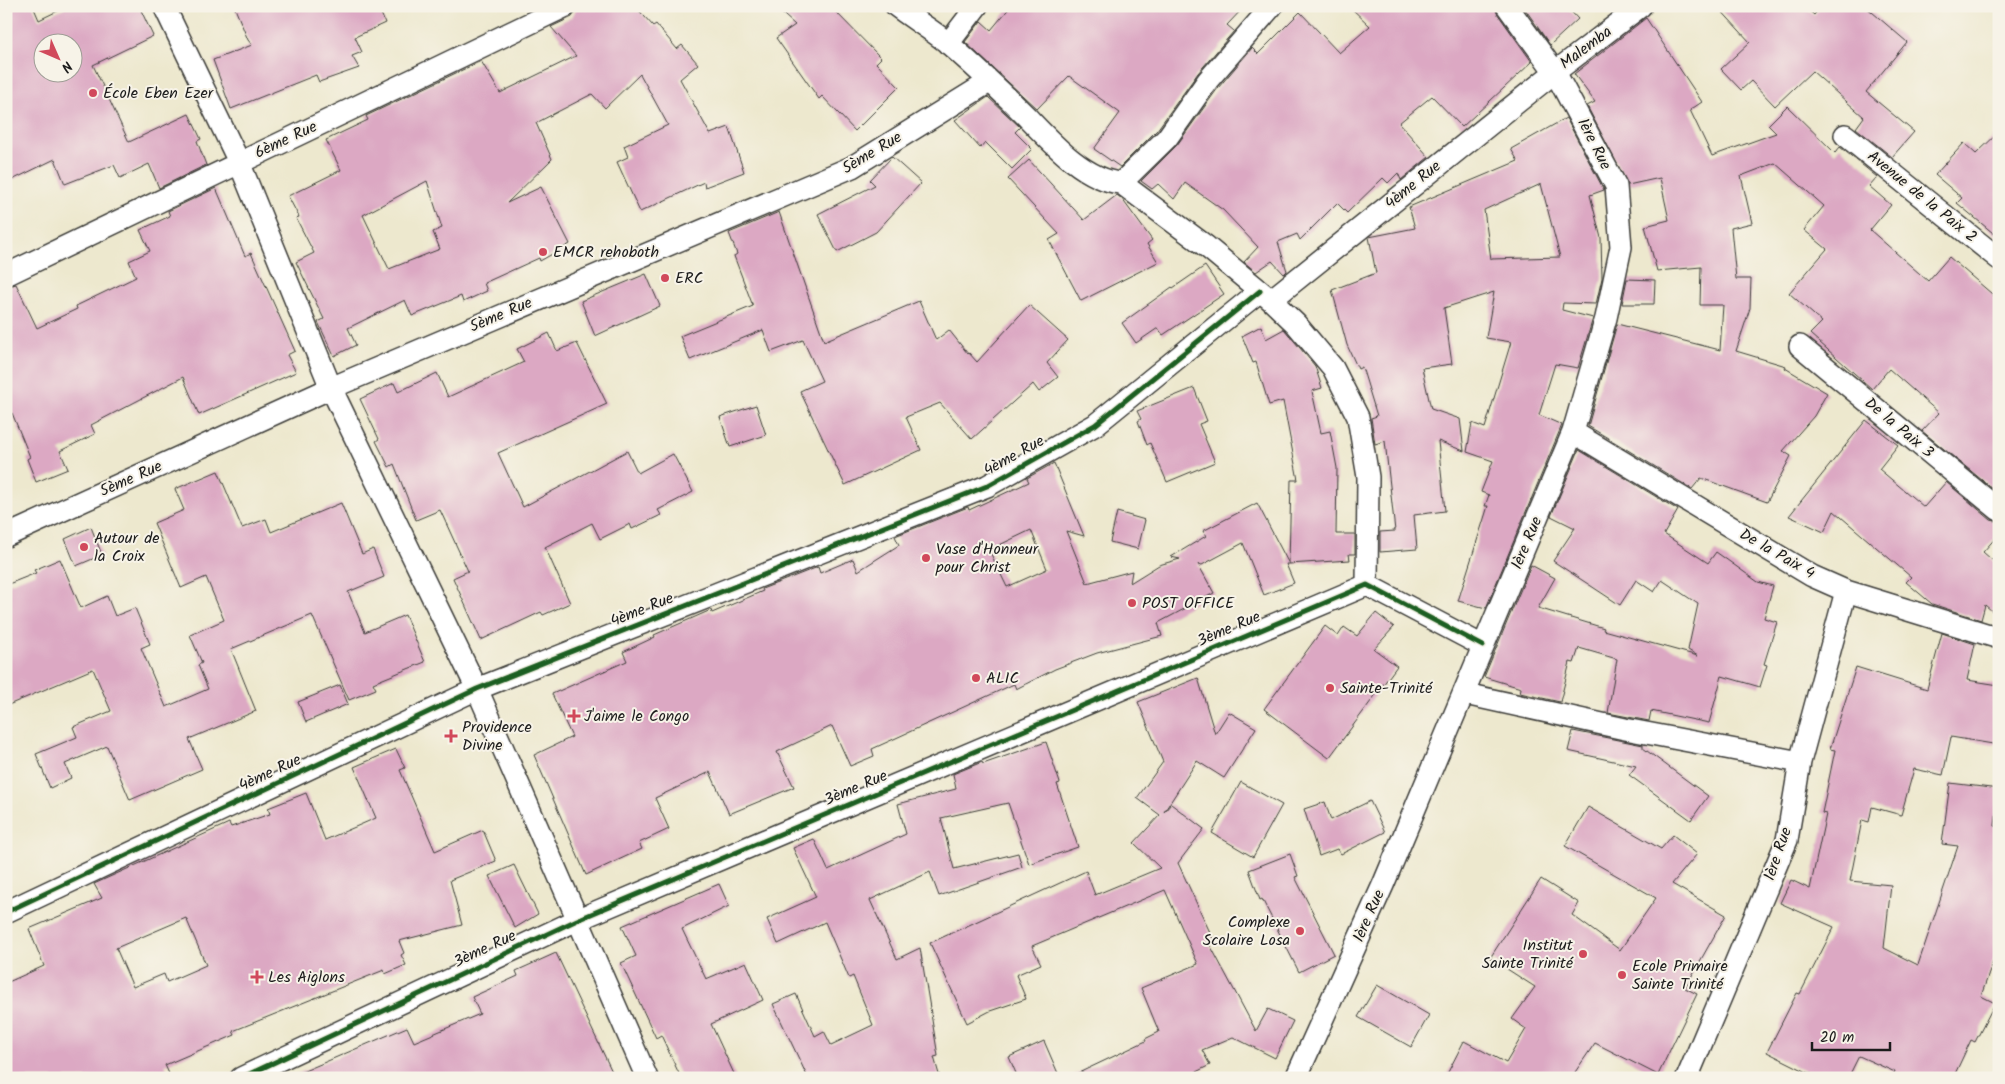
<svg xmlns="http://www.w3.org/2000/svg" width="2005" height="1084" viewBox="0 0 2005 1084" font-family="Kalam,sans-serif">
	<rect width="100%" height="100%" fill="#f7f3e8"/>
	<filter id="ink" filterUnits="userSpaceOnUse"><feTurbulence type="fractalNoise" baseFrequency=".02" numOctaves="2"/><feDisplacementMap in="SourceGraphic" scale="10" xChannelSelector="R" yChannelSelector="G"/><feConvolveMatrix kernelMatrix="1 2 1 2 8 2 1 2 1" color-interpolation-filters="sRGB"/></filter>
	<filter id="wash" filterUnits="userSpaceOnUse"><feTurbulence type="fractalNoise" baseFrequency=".0096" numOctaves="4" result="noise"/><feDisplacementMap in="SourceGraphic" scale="20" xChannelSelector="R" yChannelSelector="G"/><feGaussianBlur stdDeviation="1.12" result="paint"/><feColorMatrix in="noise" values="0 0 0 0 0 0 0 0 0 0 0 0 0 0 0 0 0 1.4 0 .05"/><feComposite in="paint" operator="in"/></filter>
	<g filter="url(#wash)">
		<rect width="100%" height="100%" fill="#ede8ce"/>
		<g id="blocks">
			<path fill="#dca8c3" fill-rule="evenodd" d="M6,6h27l6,14 29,-14h71l14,30 -60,29 36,77 60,-28 12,25 -4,2 9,24 -47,23 -10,-24 -29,14 -6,-13 -49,19 -10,-25 -49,24zM42,42h30v30h-30z
				M234,6h144l7,17 -30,14 7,15 -10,4 7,12 -40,14 -3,-7 -85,34 -18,-49 39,-15 -4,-5z
				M578,6h57l18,20 3,-2 21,25 5,-4 16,19 -18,15 30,55 19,-7 15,45 -39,15 -1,-5 -64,30 -23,-50 11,-5 -4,-11 44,-21 -28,-51 -35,34 -13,-14 -56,29 16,36 -45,44 34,-16 29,57 -30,17 -1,-3 -55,25 3,8 -24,11 -2,-6 -49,20 -7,-16 -57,28 8,17 -22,11 -16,-34 6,-3 -28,-57 18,-9 -18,-35 3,-1 -11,-21 53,-26 -15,-30 42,-20 -2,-4 115,-55 19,32 76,-37 -25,-29 21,-10zM427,181l15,47 -9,4 7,17 -51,20 -26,-54z
				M774,6h56l51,52 -5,5 23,24 -44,44 -33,-35 -3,3 -43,-61 19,-13z
				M1011,6h234l-18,19 7,6 -36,42 -41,57 -37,37 -26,-18 26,-36 -51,-37 -32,33 -72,-67 16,-21 10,9z
				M1349,6h146l2,7 35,49 -70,65 -30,-31 -33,27 30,34 -28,23 -3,-7 -10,10 -5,-5 -36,35 -10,-10 -37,37 -3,-6 -19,8 9,29 -3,3 -12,-13 -16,11 -12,-10 14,-15 -35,-37 -38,-27 -11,16 -16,-15 -6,5 -11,-8 36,-36 41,-57 34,-40 6,6 42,-42 39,41 31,-27z
				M1523,6h43l12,13 -28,26z
				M1717,6h87l10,9 7,-9h44l42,36 -41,50 48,40 -22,25 -36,-29 8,-11 -52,-46 -37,35 -24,-25 -10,9 -20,-21 29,-27z
				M1646,18l56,84 -12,8 22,46 64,-23 -8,-8 19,-19 48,47 5,-6 37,30 -8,9 22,19 -21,25 58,51 21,-24 50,43v194l-77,-63 17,-18 -50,-44 -17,20 -62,-55 12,-12 -33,-29 38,-44 -23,-19 20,-24 -49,-43 -34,13 11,47 -21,5 5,51h15l-1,29 -14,43 50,15 -1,2 42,25 -13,23 -31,35 8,5 -24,46 -66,-24 -9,11 -104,-63 29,-102 103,26 3,-45h-23l1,-38 -44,4 -12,-45 24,-6 -9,-42 -32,7 -41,-79 8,-4 -21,-28z
				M988,97l32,30 -5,5 17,17 -20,20 -27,-27 -5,6 -25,-28z
				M1566,118l38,72 -14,5 11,43 1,40 -6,26 -33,-1 -1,7 31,8 -15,50 -23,-4 -16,51 23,10 -76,183 -28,-7 30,-95h-3l4,-11 -8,-3 12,-31 -26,-9 5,-29 13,5 26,-86 -25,-4 8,-46 -50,16 8,56 -30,4 9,41 29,10 4,32 -26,-10 7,70 -31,4 3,34 -37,3v-20l15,-1 -10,-90 -10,3 -4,-26 6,-2 -15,-49 -4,2 -11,-24 -15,-55 44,-17 -7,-36 46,-9 -6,-21 109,-46 -7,-12zM1541,184l19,73 -69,2 -7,-49z
				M1999,132v106l-42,-35 5,-5 -27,-23 29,-32 12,11z
				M892,157l29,26 -45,49 -39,20 -19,-38 57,-29 -5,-5z
				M1029,160l55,60 33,-25 5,4 30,41 -5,4 11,18 -77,39 -32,-61 10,-6 -51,-55z
				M216,188l29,68 6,-3 44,98 -8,4 9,17 -97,43 -16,-38 -92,48 4,9 -35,17 8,18 -32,13 -9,-23 3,-2 -18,-44 -6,3v-129l10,-3 21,44 40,-19 -1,-3 60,-29 -7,-16 21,-10 -10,-21 30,-14 -2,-5z
				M779,212l45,129 95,-40 17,39 13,-10 19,24 1,-1 8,9 52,-57 39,35 -21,23 11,14 -19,15 -6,-8 -61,55 -32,-36 -34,14 15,33 -76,35 -45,-94 22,-10 -19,-41 -32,12 -8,-22 -73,30 -10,-24 73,-30 -19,-50 3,-2 -8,-21z
				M1205,266l19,28 -61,41 -5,-7 -22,15 -14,-20 50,-36 1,1z
				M646,274l14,32 -65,30 -14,-35z
				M1627,279l28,1 -1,24h-32z
				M1261,326l5,13 18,-10 31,37 7,22 -10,3 9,42 9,-2 7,37 -1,66h19v20h-6l1,6 -61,4 2,-84h7l-15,-79 -14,4 -13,-43 -3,1 -11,-27z
				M549,333l8,18 20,-8 30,61 -109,49 25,54 104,-56 11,22 35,-19 20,38 -35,18 3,5 -29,14 -2,-5 -30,15 -8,-16 -47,24 25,56 -27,12 -2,-3 -60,28 -28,-62 15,-7 -28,-61 -24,10 -22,-56 -5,3 -13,-26 3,-2 -19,-40 34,-16 4,9 39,-19 11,24 76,-35 -7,-13z
				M1194,388l13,33 -8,3 16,38 -48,20 -17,-39 -3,2 -9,-24 3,-2 -4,-8z
				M756,405l10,30 -36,12 -10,-30z
				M1866,420l32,25 -19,24 45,38 22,-25 45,38 8,2v12l-16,18 16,14v51l-14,-12 -4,15 -49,-16 -26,-22 5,-5 -77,-66 -10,21 -35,-16z
				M1579,450l99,60 -14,24 44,29 8,-11 42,30 15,4 -9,32 13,4 -13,42 3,1 -7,22 -38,-11 -13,47 -58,-12 -2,10 -41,-8 9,-54 -38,-11 -5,15 -4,-1 -10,40 -40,-9 1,-5 -37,-11 47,-112 24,13 -17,30 66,20 -1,2 95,26 -10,-6 10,-46 -36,-24 -8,12 -18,-12 -16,25 -67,-44 22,-33 -24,-12z
				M1054,463l30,73 -18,-5 21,52 45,-12 -2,12 29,-18 21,-6 -9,-2 35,-21 -3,-5 54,-28 32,61h-3l8,19 -30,12 -21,-52 -41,22 -4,-1 16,29 -56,30 4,13 -65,17 -42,16 -39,20 -2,-5 -142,65 2,7 -24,10 -18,-40 -55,26 17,35 -65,27 -19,-42 -55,26 14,31 -30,14 3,6 -56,26 -52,-120 38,-18 -20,-43 75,-33 -4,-9 32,-15 -1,-2 57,-25 1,3 51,-22 -1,-2 56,-22 2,6 33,-14 5,12 41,-26 -4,-9 73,-29 1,3 60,-28 -2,-4zM1031,530l16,39 -40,18 -18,-37z
				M218,471l24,57 24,-9 5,13 70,-29 21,51 11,-5 11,28 -36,15 17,40 40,-17 20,47 -52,21 3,6 -27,11 -37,-85 -81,34 25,62 -67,28 13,30 -72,31 -23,-54 -42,18 6,14 -21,10 -14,-34 41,-17 -4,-10 38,-16 -18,-42 -87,37v-121l30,-12 -2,-3 26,-11 21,49 26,-12 8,20 20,-8 15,36 -9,4 25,59 42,-18 -10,-24 4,-2 -12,-28 34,-15 -18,-43 -25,11 -27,-65 30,-13 -9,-21z
				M1117,512l28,8 -7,29 -28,-7z
				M91,527l11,28 -26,11 -11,-27z
				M1376,613l18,14 -20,22 23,17 -68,92 -65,-49 61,-83 13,10 6,-9 13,9z
				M1942,633l33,11 -8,36 32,5v60l-48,-8 -8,38 -29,-6 -13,46 -29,-8 -3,15 -7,-2 -12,61 41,4 -7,63 34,17 40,-119 -16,-2 8,-61 49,6 -4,37 4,1v118l-18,51 14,7 -20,39 -4,-2 -18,38h-61l3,-6 -36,-16 -11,22h-29l-52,-26 30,-59 3,1 34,-67 -54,-24 11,-23 19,9 16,-75 -4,-1 13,-63 -5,-1 26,-82 71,22z
				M1198,678l17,56 14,-22 27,16 -32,50 -27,-17 -33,51 7,-8 33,25 -26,34 36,78 -5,2 47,88 12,-22 25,12 -18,37 -42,-21 -31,13 8,15 -26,13h-116l78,-37 -1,-2 14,-7 -18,-44 57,-24 -33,-74 -133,56 9,18 -25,11 10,24 -36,12 -23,12 -37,-80 156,-72 9,24 65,-27 -26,-25 26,-28 -23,-17 26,-36 -25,-60z
				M340,685l8,19 -42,18 -8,-20z
				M1573,731l70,14v3l65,48 -17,24 -62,-45 7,-9 -68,-15z
				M1046,742l14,41 -3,1 21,63 -49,17 -21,-61 -67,15 13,51 64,-16 4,14 -83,29 -9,-24 -60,28 27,59 23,-11 18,108 -4,1 6,21h-132l-35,-74 23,-10 19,42 9,-5 7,14 42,-20 -20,-49 -4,2 -24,-56 -47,22 -11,-25 49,-22 -23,-49 21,-9 14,31 78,-36 -8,-30 58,-15 -3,-15 29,-12 1,2z
				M396,749l9,19 -5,2 35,81 48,-21 13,31 -46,19 12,45 -63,16 5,12 -3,2 5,10 -21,9 -1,-4 -151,61 2,4 -70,30 6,13h-165v-95l38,-17 -15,-37 73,-31 -8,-14 135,-61 2,4 39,-13 -2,-6 38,-15 19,47 51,-22 -22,-51zM186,918l20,47 -39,17 -3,-8 -31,13 -17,-39z
				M1241,782l41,23 -29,52 -41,-24z
				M1370,801l15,31 -44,22 -4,-5 -18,7 -15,-47 21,-7 6,18z
				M1588,807l73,42 12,-14 24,19 -25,30 54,31 -41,73 12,6 -39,81 -63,-32 -24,35h-126l19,-37 42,22 20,-34 -14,-10 23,-32 -45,-29 51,-79 38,24 -7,12 48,35 36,-52 -91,-52z
				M1290,854l8,22 -3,1 39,77 -35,18 -37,-73 -2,1 -11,-30z
				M514,865l24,49 -23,14 -26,-52z
				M719,884l10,22 -47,23 24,50 40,-17 17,38 -52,24 25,54h-55l-20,-43 -5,3 -35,-75 15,-7 -14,-30z
				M556,953l59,125h-327l119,-51 7,15 66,-28 -8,-17 46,-21 -2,-5z
				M1377,985l52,30 -18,32 -53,-30z
				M1044,1041l16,37h-42l-9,-21z"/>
		</g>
	</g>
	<g filter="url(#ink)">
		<use href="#blocks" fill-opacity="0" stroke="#3b3b37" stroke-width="1"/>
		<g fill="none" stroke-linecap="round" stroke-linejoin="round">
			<g stroke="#3b3b37" stroke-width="24">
				<path id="street" d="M164,6l75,156 92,226 146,301 170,389
					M896,6c17,13 36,24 53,38 26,23 53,48 78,73 24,25 58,63 94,66l86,64 64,53 25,24 37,44 25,49 10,60 -1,108
					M948,44l29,-38
					M1845,135l154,124
					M1121,183l46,-45 41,-58 64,-74
					M6,275l560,-269
					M1271,300l284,-228 86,-66
					M1800,346l199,164
					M1573,432l239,144 34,15 153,47
					M6,536l325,-148 521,-221 137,-85
					M1465,694l160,35 175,33
					M6,912l471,-223 510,-203 108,-61 165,-134
					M241,1078l336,-158 790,-335 116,61
					M1296,1078l87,-193 190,-453 33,-114 15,-71 -5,-61 -61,-114 -48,-66
					M1687,1078l100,-238 13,-78 46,-171"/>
			</g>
			<use href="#street" stroke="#fff" stroke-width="21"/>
			<g stroke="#f7f3e8" stroke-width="8">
				<path id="cycleway" d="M6,912l471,-223 510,-203 108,-61 165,-134
					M241,1078l336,-158 790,-335 116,61"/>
			</g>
			<use href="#cycleway" stroke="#1b5e20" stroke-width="5"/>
		</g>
	</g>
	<g fill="#d1495b" stroke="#f7f3e8" stroke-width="2">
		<circle cx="93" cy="93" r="5"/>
		<circle cx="543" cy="252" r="5"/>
		<circle cx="665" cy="278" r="5"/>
		<circle cx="84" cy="547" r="5"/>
		<circle cx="926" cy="558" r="5"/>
		<circle cx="1132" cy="603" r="5"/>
		<circle cx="976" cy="678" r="5"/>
		<circle cx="1330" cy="688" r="5"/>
		<path d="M571.5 708.5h5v5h5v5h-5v5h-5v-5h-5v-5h5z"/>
		<path d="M448.5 728.5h5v5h5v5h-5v5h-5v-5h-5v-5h5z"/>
		<circle cx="1300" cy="931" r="5"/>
		<circle cx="1583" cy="954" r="5"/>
		<circle cx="1622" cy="975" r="5"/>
		<path d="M254.5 969.5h5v5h5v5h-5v5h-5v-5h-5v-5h5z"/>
	</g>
	<g text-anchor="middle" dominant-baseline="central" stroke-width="4" stroke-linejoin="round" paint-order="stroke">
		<g font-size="16" fill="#1c1c1c" stroke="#f7f3e8">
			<text transform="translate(1586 48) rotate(-37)">Malemba</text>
			<text transform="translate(286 140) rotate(-25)">6ème Rue</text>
			<text transform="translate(1594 144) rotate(63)">1ère Rue</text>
			<text transform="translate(872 153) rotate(-31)">5ème Rue</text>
			<text transform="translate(1413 185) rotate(-39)">4ème Rue</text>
			<text transform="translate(1922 197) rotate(39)">Avenue de la Paix 2</text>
			<text transform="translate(501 315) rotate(-23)">5ème Rue</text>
			<text transform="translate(1899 428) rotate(40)">De la Paix 3</text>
			<text transform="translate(1014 456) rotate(-29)">4ème Rue</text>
			<text transform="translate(131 479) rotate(-24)">5ème Rue</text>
			<text transform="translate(1527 543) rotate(-67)">1ère Rue</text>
			<text transform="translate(1777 554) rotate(30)">De la Paix 4</text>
			<text transform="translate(642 610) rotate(-22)">4ème Rue</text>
			<text transform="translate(1229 629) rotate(-23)">3ème Rue</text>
			<text transform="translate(270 773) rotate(-25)">4ème Rue</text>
			<text transform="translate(856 788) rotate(-23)">3ème Rue</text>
			<text transform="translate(1778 854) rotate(-71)">1ère Rue</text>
			<text transform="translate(1369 916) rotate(-66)">1ère Rue</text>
			<text transform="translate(485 949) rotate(-25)">3ème Rue</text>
		</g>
		<g font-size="16" fill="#1c1c1c" stroke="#f7f3e8" text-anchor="start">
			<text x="103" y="93">École Eben Ezer</text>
			<text x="553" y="252">EMCR rehoboth</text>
			<text x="675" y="278">ERC</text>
			<text x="94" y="538">Autour de<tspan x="94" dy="18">la Croix</tspan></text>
			<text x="936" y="549">Vase d'Honneur<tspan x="936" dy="18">pour Christ</tspan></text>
			<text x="1142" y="603">POST OFFICE</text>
			<text x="986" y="678">ALIC</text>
			<text x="1340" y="688">Sainte-Trinité</text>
			<text x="584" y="716">J'aime le Congo</text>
			<text x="462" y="727">Providence<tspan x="462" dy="18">Divine</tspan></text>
			<text x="1290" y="922" text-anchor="end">Complexe<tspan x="1290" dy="18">Scolaire Losa</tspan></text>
			<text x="1573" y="945" text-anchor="end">Institut<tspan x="1573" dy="18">Sainte Trinité</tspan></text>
			<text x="1632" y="966">Ecole Primaire<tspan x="1632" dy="18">Sainte Trinité</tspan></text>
			<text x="268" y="977">Les Aiglons</text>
		</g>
	</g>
	<rect width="2005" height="1084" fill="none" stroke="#f7f3e8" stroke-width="25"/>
	<g transform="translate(58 58) rotate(135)"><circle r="24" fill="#f7f3e8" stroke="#9f9d96"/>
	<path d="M0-4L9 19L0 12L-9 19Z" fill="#d1495b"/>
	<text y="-8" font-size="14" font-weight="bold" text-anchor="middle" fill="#1c1c1c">N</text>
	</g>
	<path d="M1812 1042v8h78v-8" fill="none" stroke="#1c1c1c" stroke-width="2.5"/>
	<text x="1820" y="1042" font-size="15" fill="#1c1c1c" stroke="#f7f3e8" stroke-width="4" paint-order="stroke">20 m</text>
</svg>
